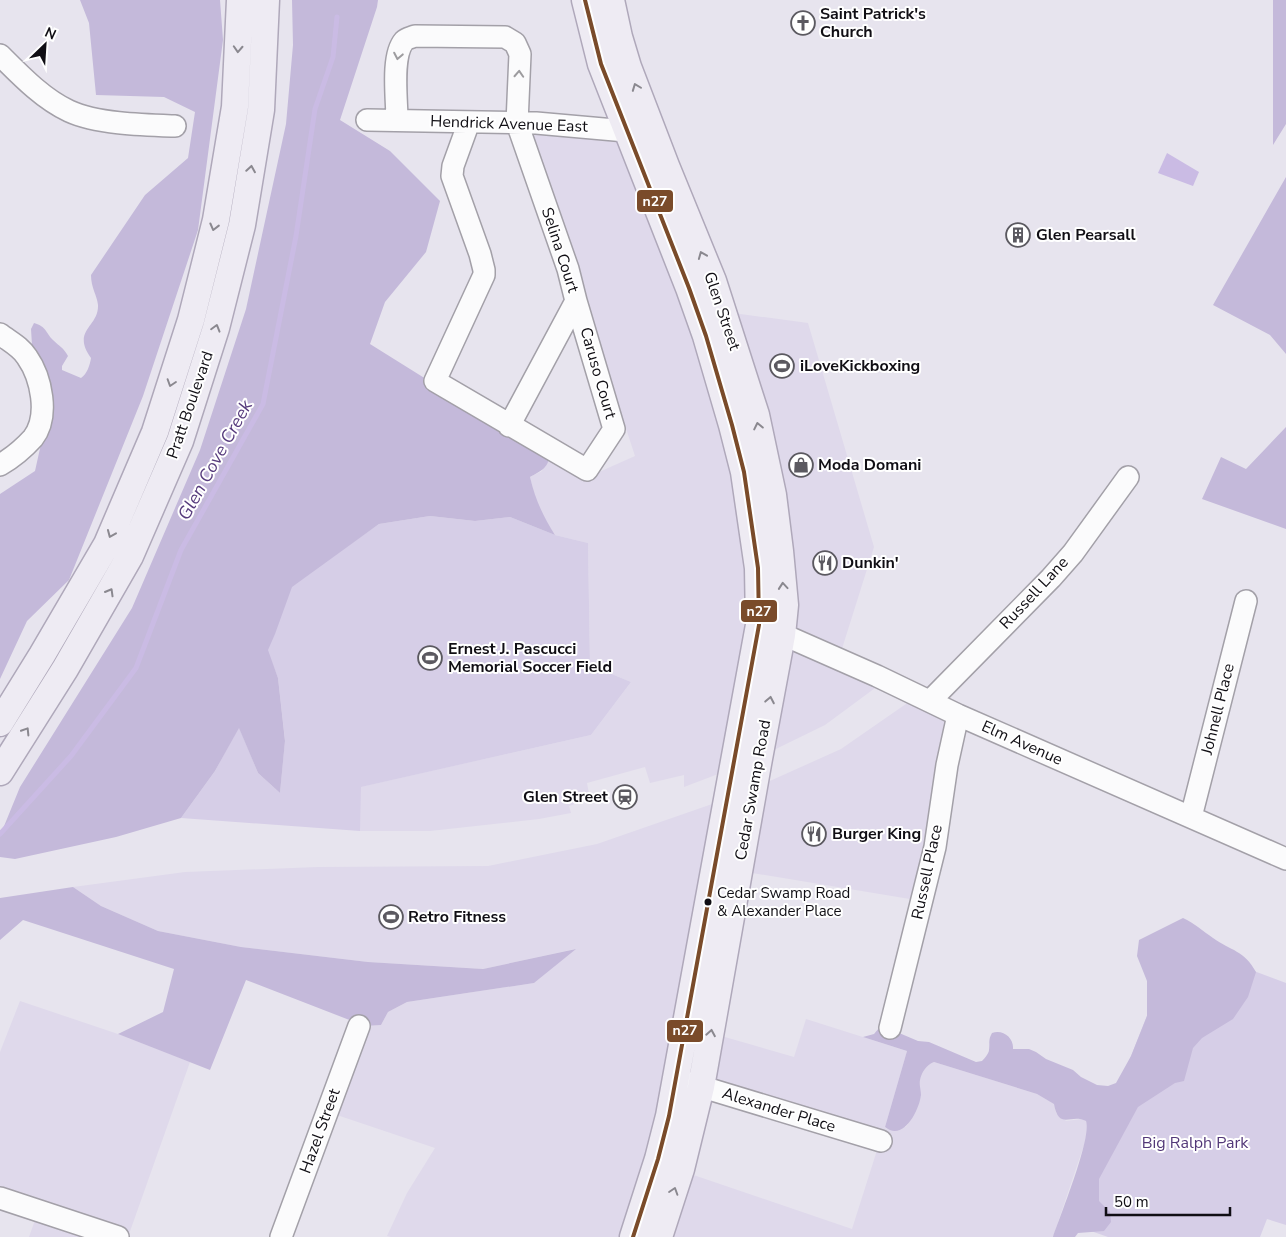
<svg xmlns="http://www.w3.org/2000/svg" width="1286" height="1237" viewBox="0 0 1286 1237" font-family="'Nunito Sans',sans-serif">
	<rect width="100%" height="100%" fill="#e7e4ee"/>
	<path fill="#dfd9eb" fill-rule="evenodd" d="M522,126l99,9 112,178 75,10 66,224 -34,108 50,22 -65,48 -78,38 -63,24v-12l-34,8 -5,-16 -58,16 3,16 -21,7 2,7 -32,6 -109,12h-70v-44l231,-52 40,-53 -41,-17 -2,-122 -33,-8 -13,-19 -8,-22 -4,-17 12,-6 7,-15 39,21 47,-21 -54,-165z
		M916,697l35,19 -29,185 -194,-32 -31,160 97,28 12,-38 101,32 -22,76 2,2 19,-2 6,-9 9,-22 -2,-14 5,-13 4,-5 6,-2 103,32 18,10 1,9 10,8 15,-2 5,2 2,5 -3,16 -32,95h-662l-4,-1 20,-43 28,-45 -104,-35 34,-87 16,-1 7,-13 19,-10 127,-19 41,-34 -92,20 -115,-7 -127,-15 -83,-16 -57,-25 -28,-19 112,-15 133,-5 170,-1 109,-22 144,-50 100,-45zM692,1087l187,57 -27,85 -182,-62z
		M20,1001l98,33 72,28 -62,175h-99l10,-28 -39,-14v-143z"/>
	<path fill="#d6cee7" d="M430,516l45,5 35,-4 45,18 33,8 2,122 41,17 -40,53 -230,52 -1,44 -179,-13 34,-47 24,-44 19,46 22,20 5,-53 -7,-62 -11,-28 -5,-59 77,-39 40,-28z
		M1176,942l110,41v242l-19,-6 -7,18h-152l-40,-14 37,-101z"/>
	<path fill="#c4b9da" d="M80,0h140l3,40 -25,190 -55,166 -74,184 -42,41 -27,58v-185l35,-23 16,-72 -2,-21 -7,-19 -7,-7 -3,-7 -1,-16 3,-6c13,4 11,9 19,17 7,7 10,7 15,16l-6,10v4l19,8c6,-4 9,-13 10,-20 -20,-28 8,-31 7,-53 -1,-10 -7,-17 -7,-30l54,-80 43,-37 7,-46 -31,-15 -68,-2 -7,-72z
		M292,0h86l-1,7 -37,113 50,31 50,50 -14,51 -41,50 -15,42 179,112c0,12 -10,16 -19,21 5,22 13,39 25,58l-45,-18 -35,4 -45,-5 -51,8 -87,63 -17,47 -7,16 10,28 7,63 -5,52 -22,-20 -19,-45 -24,43 -34,47 -65,19 -101,22 -15,-2v-21l20,-49 112,-179 68,-158 46,-141 40,-185 7,-79z
		M1273,0h13v124l-13,21z
		M1286,177v177l-16,-19 -57,-30z
		M1286,427v102l-84,-30 19,-42 25,12z
		M73,887l28,19 57,25 83,16 127,15 115,7 93,-20 -42,34 -127,19 -19,10 -7,13 -16,1 -119,-46 -36,90 -92,-36 45,-22 11,-43 -151,-49 -23,20v-42z
		M1183,918c11,5 20,13 30,20 18,13 31,12 43,34l-8,25 -15,22 -31,19 -9,10 -9,33 -9,2 -37,24 -39,72v22l11,11 1,10 -7,9 -26,2 -3,4h-22c7,-21 39,-99 33,-116 -15,-8 -27,10 -32,-17l-17,-10 -103,-32c-8,3 -12,10 -14,18 -1,5 1,10 1,15 -2,16 -18,47 -36,32l22,-76 -44,-14 11,-3 5,-6 6,-1 33,14 11,1 47,20 6,-1c3,-3 7,-8 7,-11 1,-7 -1,-10 3,-17 11,-4 22,5 21,16h16l7,3 10,7 27,11 8,7 16,8 11,1 8,-3 15,-27 16,-40v-35l-10,-25 2,-16z"/>
	<path fill="#cabbe4" d="M1167,153l32,19 -6,14 -35,-13z"/>
	<g fill="none" stroke-linecap="round" stroke-linejoin="round">
		<path stroke="#cabbe4" stroke-width="5" d="M0,834l71,-78 65,-88 45,-118 82,-146 33,-168 19,-127 18,-52 4,-40"/>
		<g stroke="#a3a0a8" stroke-width="24">
			<path id="minor" d="M0,55c20,20 43,44 69,56 28,13 75,14 106,15
				M367,120l169,3 90,8 15,-4
				M397,120c0,-20 -6,-64 7,-79 3,-3 6,-3 11,-5l90,1 10,6 5,11 -3,69 51,146 8,32 -67,125
				M469,122l-16,44 -1,10 28,78 4,16v5l-49,106 152,89 27,-41 -38,-128
				M0,334c9,7 21,13 27,23 14,20 23,59 6,81 -9,10 -21,20 -33,27
				M768,628l109,48 81,39 328,144
				M930,701l121,-123 22,-25 55,-76
				M1191,817l55,-216
				M890,1028l45,-181 12,-82 11,-50
				M686,1082l195,59
				M0,1198l118,39
				M281,1237l78,-211"/>
		</g>
		<g stroke="#afa8ba" stroke-width="29">
			<path id="major" d="M585,0l16,64 88,224 17,48 26,89 12,47 14,96 1,57 -90,491 -11,43 -25,78
				M611,0l8,37 9,30 38,99 47,115 43,134 17,80 7,56 5,54 -3,30 -24,129 -57,323 -20,82 -22,68
				M0,723l42,-68 65,-111 48,-112 36,-112 25,-100 19,-113 5,-107
				M0,772l65,-103 65,-113 50,-115 36,-113 26,-103 19,-115 5,-110"/>
		</g>
		<use href="#minor" stroke="#fbfbfc" stroke-width="21"/>
		<use href="#major" stroke="#eeebf3" stroke-width="26"/>
		<g stroke="#fff" stroke-width="8">
			<path id="bus-1" d="M585,0l16,64 88,224 17,48 26,89 12,47 14,96 1,57 -90,491 -11,43 -25,78"/>
		</g>
		<use href="#bus-1" stroke="#7a4b2a" stroke-width="4"/>
	</g>
	<defs><path id="oneway-chevron" d="M-2-3.5L2.5 0L-2 3.5" fill="none" stroke-width="1.6" stroke-linecap="round" stroke-linejoin="round" transform="scale(1.25)"/></defs>
	<g stroke="#8a888f">
		<use href="#oneway-chevron" transform="translate(238 49) rotate(93)"/>
		<use href="#oneway-chevron" transform="translate(636 87) rotate(-111)"/>
		<use href="#oneway-chevron" transform="translate(251 169) rotate(-81)"/>
		<use href="#oneway-chevron" transform="translate(214 227) rotate(104)"/>
		<use href="#oneway-chevron" transform="translate(702 255) rotate(-112)"/>
		<use href="#oneway-chevron" transform="translate(216 328) rotate(-74)"/>
		<use href="#oneway-chevron" transform="translate(171 383) rotate(108)"/>
		<use href="#oneway-chevron" transform="translate(758 426) rotate(-102)"/>
		<use href="#oneway-chevron" transform="translate(111 534) rotate(113)"/>
		<use href="#oneway-chevron" transform="translate(783 586) rotate(-95)"/>
		<use href="#oneway-chevron" transform="translate(110 592) rotate(-60)"/>
		<use href="#oneway-chevron" transform="translate(770 700) rotate(-79)"/>
		<use href="#oneway-chevron" transform="translate(26 731) rotate(-58)"/>
		<use href="#oneway-chevron" transform="translate(711 1033) rotate(-80)"/>
		<use href="#oneway-chevron" transform="translate(674 1191) rotate(-72)"/>
	</g>
	<g stroke="#9d9c9f">
		<use href="#oneway-chevron" transform="translate(398 56) rotate(101)"/>
		<use href="#oneway-chevron" transform="translate(519 74) rotate(-87)"/>
	</g>
	<defs>
		<g id="church-ring" transform="scale(1.25)"><circle r="9.5" fill="#fff" stroke="#5b5960" stroke-width="1.5"/><path d="M-1.2-6h2.4v3.5h3.3v2.4h-3.3V6h-2.4V-.1h-3.3v-2.4h3.3Z" fill="#5b5960"/></g>
		<g id="building-ring" transform="scale(1.25)"><circle r="9.5" fill="#fff" stroke="#5b5960" stroke-width="1.5"/><path d="M-4-6H4V6H1V3H-1V6H-4ZM-2.5-4.3h1.7v1.8h-1.7ZM.8-4.3h1.7v1.8H.8ZM-2.5-1h1.7V.8h-1.7ZM.8-1h1.7V.8H.8Z" fill="#5b5960"/></g>
		<g id="stadium-ring" transform="scale(1.25)"><circle r="9.5" fill="#fff" stroke="#5b5960" stroke-width="1.5"/><path d="M0-5a6.5 5 0 1 0 0 10a6.5 5 0 1 0 0-10ZM-3.5-1.8h7v3.6h-7Z" fill="#5b5960"/></g>
		<g id="shop-ring" transform="scale(1.25)"><circle r="9.5" fill="#fff" stroke="#5b5960" stroke-width="1.5"/><path d="M-5-2.5h2.3a2.7 3.5 0 0 1 5.4 0H5L5.5 6h-11ZM-1.5-2.5h3a1.5 2.3 0 0 0-3 0Z" fill="#5b5960"/></g>
		<g id="restaurant-ring" transform="scale(1.25)"><circle r="9.5" fill="#fff" stroke="#5b5960" stroke-width="1.5"/><path d="M-5-6h1v4h1v-4h1v4h1v-4h1v5L-1.5 .5V6h-2V.5L-5-1ZM5-6V6H3V1.5H1.5Q1.5-4 5-6Z" fill="#5b5960"/></g>
		<g id="station-ring" transform="scale(1.25)"><circle r="9.5" fill="#fff" stroke="#5b5960" stroke-width="1.5"/><path d="M-3-6H3Q5-6 5-4V2Q5 4 3 4L4.5 6H3L1.5 4h-3L-3 6H-4.5L-3 4Q-5 4-5 2V-4Q-5-6-3-6ZM-3.5-4v3h7v-3ZM-3.5 1v1.5H-2V1ZM2 1v1.5H3.5V1Z" fill="#5b5960"/></g>
	</defs>
	<g fill-rule="evenodd">
		<use href="#church-ring" x="803" y="23"/>
		<use href="#building-ring" x="1018" y="235"/>
		<use href="#stadium-ring" x="782" y="366"/>
		<use href="#shop-ring" x="801" y="465"/>
		<use href="#restaurant-ring" x="825" y="563"/>
		<use href="#stadium-ring" x="430" y="658"/>
		<use href="#station-ring" x="625" y="797"/>
		<use href="#restaurant-ring" x="814" y="834"/>
		<use href="#stadium-ring" x="391" y="917"/>
	</g>
	<circle fill="#100e14" stroke="#fff" stroke-width="2" cx="708" cy="902" r="4.5"/>
	<g text-anchor="middle" dominant-baseline="central" stroke-width="4" stroke-linejoin="round" paint-order="stroke">
		<g font-size="15" fill="#100e14" stroke="#fff" text-anchor="start">
			<text x="717" y="893">Cedar Swamp Road<tspan x="717" dy="18">&amp; Alexander Place</tspan></text>
		</g>
		<g font-size="16" font-weight="bold" fill="#100e14" stroke="#fff" text-anchor="start">
			<text x="820" y="14">Saint Patrick's<tspan x="820" dy="18">Church</tspan></text>
			<text x="1036" y="235">Glen Pearsall</text>
			<text x="800" y="366">iLoveKickboxing</text>
			<text x="818" y="465">Moda Domani</text>
			<text x="842" y="563">Dunkin'</text>
			<text x="448" y="649">Ernest J. Pascucci<tspan x="448" dy="18">Memorial Soccer Field</tspan></text>
			<text x="608" y="797" text-anchor="end">Glen Street</text>
			<text x="832" y="834">Burger King</text>
			<text x="408" y="917">Retro Fitness</text>
		</g>
		<g font-size="16" fill="#100e14" stroke="#fff">
			<text transform="translate(509 124) rotate(2)">Hendrick Avenue East</text>
			<text transform="translate(560 250) rotate(72)">Selina Court</text>
			<text transform="translate(722 311) rotate(71)">Glen Street</text>
			<text transform="translate(598 373) rotate(74)">Caruso Court</text>
			<text transform="translate(190 405) rotate(-71)">Pratt Boulevard</text>
			<text transform="translate(1034 593) rotate(-47)">Russell Lane</text>
			<text transform="translate(1218 709) rotate(-76)">Johnell Place</text>
			<text transform="translate(1022 743) rotate(24)">Elm Avenue</text>
			<text transform="translate(753 790) rotate(-80)">Cedar Swamp Road</text>
			<text transform="translate(927 872) rotate(-78)">Russell Place</text>
			<text transform="translate(779 1110) rotate(17)">Alexander Place</text>
			<text transform="translate(320 1131) rotate(-70)">Hazel Street</text>
		</g>
		<g font-size="16" fill="#523778" stroke="#fff">
			<text x="1195" y="1143">Big Ralph Park</text>
		</g>
		<g font-size="18" font-style="italic" fill="#573c7d" stroke="#fff">
			<text transform="translate(215 460) rotate(-61)">Glen Cove Creek</text>
		</g>
	</g>
	<g stroke="#fff" stroke-width="2">
		<rect x="636" y="189" width="38" height="24" rx="5" fill="#7a4b2a"/>
		<rect x="740" y="599" width="38" height="24" rx="5" fill="#7a4b2a"/>
		<rect x="666" y="1019" width="38" height="24" rx="5" fill="#7a4b2a"/>
	</g>
	<g font-size="14" text-anchor="middle" font-weight="bold" fill="#fff">
		<text x="655" y="206">n27</text>
		<text x="759" y="616">n27</text>
		<text x="685" y="1035">n27</text>
	</g>
	<g transform="translate(45 45) rotate(25)" stroke="#ffffff" stroke-width="4" paint-order="stroke">
	<path d="M0-4L9 19L0 12L-9 19Z" fill="#100e14"/>
	<text y="-8" font-size="14" font-weight="bold" text-anchor="middle" fill="#100e14">N</text>
	</g>
	<path d="M1106 1207v8h124v-8" fill="none" stroke="#100e14" stroke-width="2.5"/>
	<text x="1114" y="1207" font-size="15" fill="#100e14" stroke="#ffffff" stroke-width="4" paint-order="stroke">50 m</text>
</svg>
